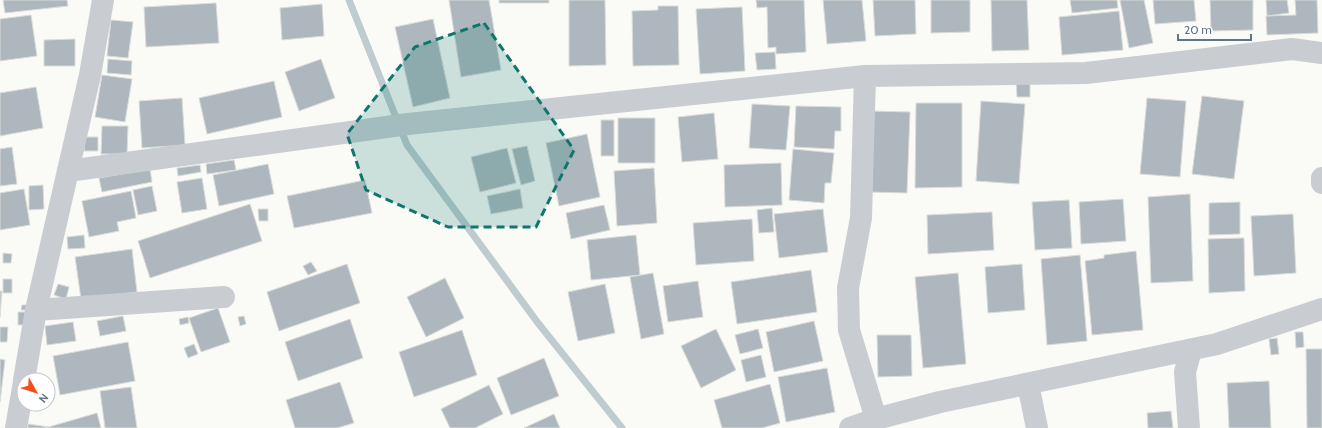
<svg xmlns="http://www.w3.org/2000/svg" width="1322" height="428" viewBox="0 0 1322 428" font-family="Cabin,sans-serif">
	<rect width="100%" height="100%" fill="#fafaf7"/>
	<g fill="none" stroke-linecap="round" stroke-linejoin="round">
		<path stroke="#becbcf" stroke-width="7" d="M349,0l58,145 131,178 84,105"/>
	</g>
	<path fill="#adb7bd" stroke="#dcdcd9" d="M3,0h64l1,6 -63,7z
		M449,0h40l12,70 -40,7z
		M499,0h50v3h-50z
		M569,0h36l1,65 -37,1z
		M756,0h48l2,52 -30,2v-7l-8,1 -1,-41 -10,1z
		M823,0h39l4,41 -39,3z
		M873,0h42l1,34 -41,2z
		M931,0h39v32l-39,1z
		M991,0h36l2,50 -37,1z
		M1070,0h47l1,8 -46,5z
		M1120,0h24l9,43 -24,5z
		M1153,0h41l2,21 -41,3z
		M1210,0h43v30l-42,1z
		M1266,0h21l2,13 -22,3z
		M1295,0h22l1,33 -51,2 -1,-19 30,-1z
		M216,3l3,40 -73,4 -2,-40z
		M322,4l2,32 -42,4 -2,-32z
		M658,6h20l1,59 -46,1 -1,-55 26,-1z
		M742,7l3,64 -45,3 -4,-65z
		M1119,11l4,39 -61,5 -3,-38z
		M31,15l6,41 -37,5v-42z
		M433,19l17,79 -37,9 -18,-80z
		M111,20l22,2 -5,36 -21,-2z
		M75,39v27h-31v-26z
		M775,52l1,17 -19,1 -2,-17z
		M108,59l24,2 -1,14 -24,-2z
		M321,59l14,39 -36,13 -14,-39z
		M102,75l30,4 -7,43 -30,-5z
		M1030,79v18h-13l-1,-17z
		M274,81l8,36 -75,17 -8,-36z
		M36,87l7,41 -43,8v-43z
		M1202,96l42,5 -10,78 -42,-5z
		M182,98l3,47 -43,3 -3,-47z
		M1147,98l39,3 -6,76 -40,-3z
		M981,101l44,3 -6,80 -43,-3z
		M916,103h46v84l-47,1z
		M752,104l38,2 -4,44 -37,-2z
		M796,106l45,1v24h-6l-1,18 -40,-2z
		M870,111l40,1 -3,81 -40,-1z
		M714,113l4,46 -36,3 -4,-45z
		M618,118h37v45h-37z
		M601,120h13v36h-13z
		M102,126h26l-1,28h-26z
		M587,134l13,63 -41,9 -13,-63z
		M85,137h13v14h-14z
		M527,146l8,35 -14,4 -9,-36z
		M12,147l5,37 -17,2v-37z
		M507,148l9,35 -36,9 -9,-35z
		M793,149l41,4 -3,30h-6l-1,20 -35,-3z
		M234,160l2,10 -29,4 -1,-10z
		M781,163l1,42 -57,2 -1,-42z
		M268,164l6,30 -55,12 -6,-31z
		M200,165l1,7 -23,4 -1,-8z
		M654,168l3,55 -40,3 -3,-55z
		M150,169l2,13 -50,10 -3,-14z
		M202,178l5,31 -25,4 -5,-31z
		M365,180l7,33 -78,15 -7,-32z
		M43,185l1,24 -15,1v-24z
		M152,186l5,25 -19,4 -5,-25z
		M24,189l6,36 -30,5v-37z
		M520,189l3,19 -32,6 -4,-18z
		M131,191l5,27 -19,4 2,9 -30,6 -7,-36z
		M1190,194l3,87 -42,2 -3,-86z
		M1123,199l3,42 -45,3 -2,-42z
		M1069,200l3,48 -37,2 -3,-48z
		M1240,202v32l-31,1v-32z
		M250,204l12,37 -112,37 -12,-37z
		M604,205l6,25 -39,9 -5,-26z
		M772,208l2,24 -15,1 -2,-23z
		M258,209h10v12h-9z
		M823,209l5,43 -49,6 -5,-44z
		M992,212l2,38 -66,4 -1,-39z
		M1293,214l3,59 -42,3 -3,-60z
		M752,219l2,42 -58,4 -3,-42z
		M84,235l1,13 -17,1 -1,-12z
		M636,235l4,40 -49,5 -4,-40z
		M1244,238l1,53 -36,2 -1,-54z
		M132,249l5,43 -56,7 -6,-42z
		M1136,251l7,79 -51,5 -7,-74 19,-3v-3z
		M3,253l9,1 -1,9h-8z
		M1080,255l7,86 -40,4 -6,-86z
		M311,262l6,9 -9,4 -5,-9z
		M347,264l13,39 -81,28 -12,-39z
		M1022,264l3,46 -37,3 -3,-46z
		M811,270l6,42 -80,12 -6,-42z
		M653,273l11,61 -23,5 -11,-62z
		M958,273l8,91 -43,4 -8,-91z
		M445,278l19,40 -38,19 -19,-40z
		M3,279h9v14h-9z
		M698,281l5,36 -35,5 -5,-36z
		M58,284l11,3 -3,12 -12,-4z
		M605,284l10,49 -37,8 -10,-49z
		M0,291h2l-2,26z
		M22,305h6v5h-7z
		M218,308l12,34 -29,10 -12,-34z
		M18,312h7v13h-7z
		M123,316l3,15 -26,5 -3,-15z
		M244,316l2,8 -6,2 -2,-9z
		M188,317l1,6 -9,2 -1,-6z
		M350,319l13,39 -65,23 -13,-39z
		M814,321l9,40 -49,11 -8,-40z
		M73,322l3,19 -29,4 -2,-19z
		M0,327h8l-1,15h-7z
		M716,329l20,41 -35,18 -20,-42z
		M758,329l5,19 -23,6 -5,-19z
		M462,330l15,45 -63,22 -15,-45z
		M1295,332h8l1,15 -8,1z
		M877,335h34l1,41 -34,1z
		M1277,338l2,16 -8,1 -2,-16z
		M128,342l7,39 -75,14 -7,-39z
		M194,344l4,10 -10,4 -4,-10z
		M1306,349h16v79h-15z
		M761,355l5,22 -20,5 -5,-22z
		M544,358l15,38 -48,19 -14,-37z
		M0,359l5,1 -5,42z
		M827,368l8,44 -49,10 -8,-45z
		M1269,381l2,47h-42l-2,-45z
		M340,382l14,41 -17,5h-42l-9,-28z
		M770,384l10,39 -18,5h-40l-8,-28z
		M489,385l14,29 -28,14h-25l-9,-19z
		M131,387l6,41h-32l-5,-37z
		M1171,411l2,17h-25l-1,-15z
		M97,413l4,15h-56z
		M554,414l6,14h-36z
		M28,424l21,3 -4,1h-17z"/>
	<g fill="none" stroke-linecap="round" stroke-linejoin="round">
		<path stroke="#c9cdd1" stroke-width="22" d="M865,76l-4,142 -13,70 1,42 27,89
			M68,171l340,-47 457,-48 221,-3 206,-24 30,4
			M1322,178v5
			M36,310l188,-13
			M1028,384l9,44
			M850,428l26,-9 64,-17 277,-58 105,-35
			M1189,428l-4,-56 6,-22"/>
		<path stroke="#c9cdd1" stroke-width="22" d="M24,380l12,-70 54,-235 13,-75
			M16,428l8,-46"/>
	</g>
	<path fill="#0f766e" fill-opacity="0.2" stroke="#0f766e" stroke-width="3" stroke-dasharray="8 5" stroke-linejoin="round" d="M484,23l90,127 -38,77h-88l-82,-37 -19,-56 68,-87z"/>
	<g transform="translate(36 392) rotate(129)"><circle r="19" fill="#ffffff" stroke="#c0c8ce"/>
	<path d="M0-3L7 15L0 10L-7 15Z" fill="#f3501e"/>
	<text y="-6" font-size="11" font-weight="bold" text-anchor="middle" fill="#627585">N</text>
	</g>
	<path d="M1178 34v6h73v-6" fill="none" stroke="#627585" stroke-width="2"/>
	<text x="1184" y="34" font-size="12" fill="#627585" stroke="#ffffff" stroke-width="3" paint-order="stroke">20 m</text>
</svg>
